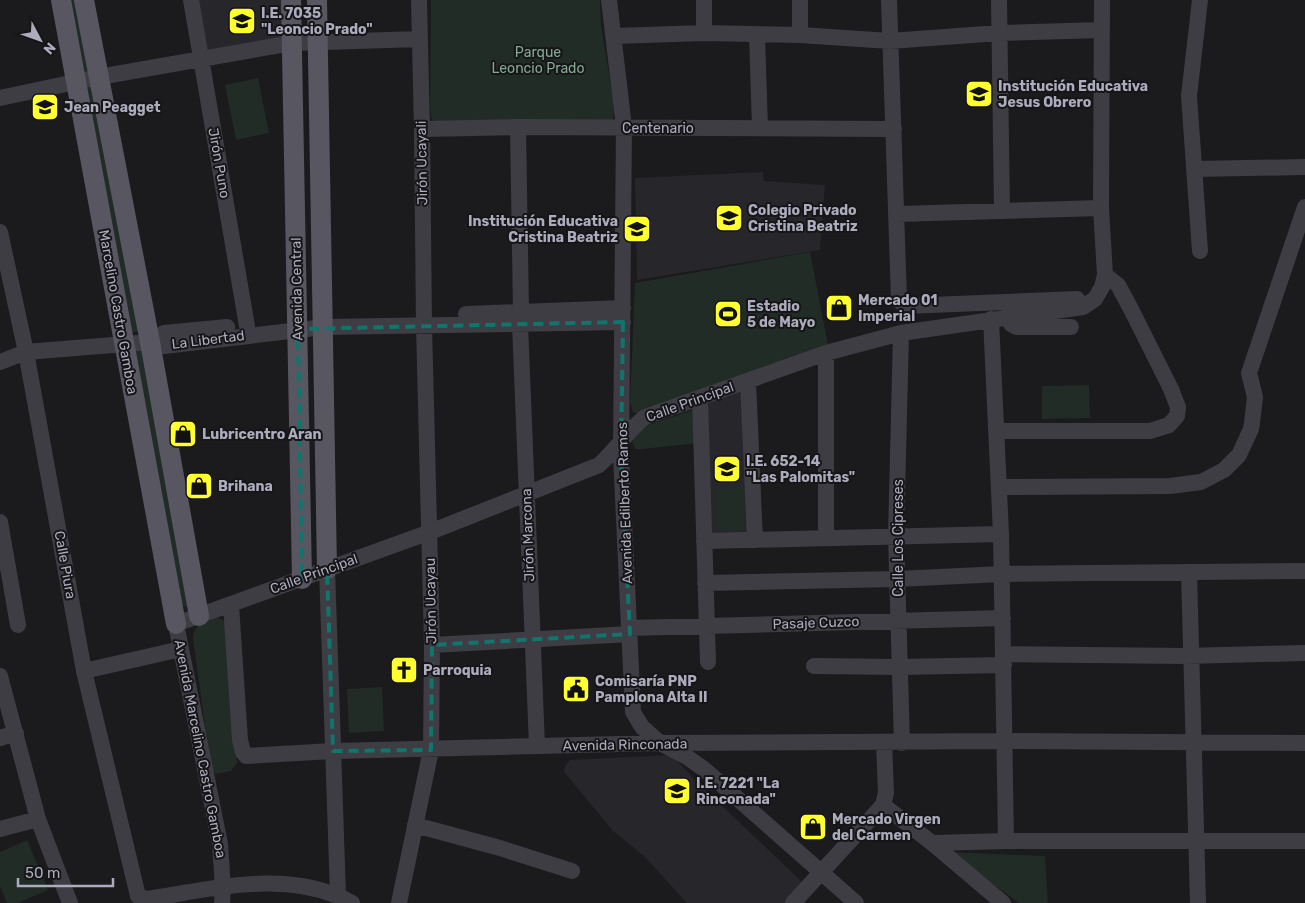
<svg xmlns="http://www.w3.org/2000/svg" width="1305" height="903" viewBox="0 0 1305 903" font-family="Rubik,sans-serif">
	<rect width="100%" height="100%" fill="#1b1a1d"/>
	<path fill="#27262a" d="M190,0h99l1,43 -89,12z
		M763,172l1,9 61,4 -5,65 -183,30 -2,-102z
		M744,390l5,145 -40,3 -4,-135z
		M672,755l21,23 110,105 -18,20h-98l-43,-47 -31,-25 -49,-59 1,-6 5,-6z"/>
	<path fill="#212c26" d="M64,0h16l13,71 -11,5z
		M431,0h169l1,25 13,79 -1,18h-173l-8,-2 -2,-12z
		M258,78l11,55 -33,7 -11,-55z
		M93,82l47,249 -10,2 -47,-249z
		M810,252l18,93 -190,69 -5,-2 -3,-10 5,-119z
		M142,345l48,263 -10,-3 -49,-258z
		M1089,385l1,33 -48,1v-33z
		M696,409l1,34 -54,6h-7c-6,-6 -2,-13 0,-20z
		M717,486h26v44h-26z
		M209,617l13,2 5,6 4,21 6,117 -6,8 -15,3 -5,-5 -18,-131c1,-11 7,-15 16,-21z
		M382,687l2,44 -35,2 -2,-44z
		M27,840l21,50 -30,13h-11l-7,-17v-34z
		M949,852l96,4 3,47h-29z"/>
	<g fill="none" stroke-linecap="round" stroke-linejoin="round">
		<path stroke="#3e3d44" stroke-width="16" d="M191,0l56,326
			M609,0l15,127 -3,328 12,257 9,15 18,16 27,14 17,12 152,134
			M704,0v33
			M889,0l10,300 6,6 172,-7
			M999,0l3,211
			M757,35l3,93
			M800,35v-35
			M614,36l90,-3 96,2 90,6 109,-8 103,-3
			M0,98l99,-21 193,-34 128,-4
			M518,127l3,185
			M422,129l96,-2 376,2
			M1194,169l111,-2
			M897,214l204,-6
			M0,232l26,120 58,319 54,225 8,3c68,-10 143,-31 206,4
			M1200,251l-11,-155 11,-96
			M466,314l157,-6
			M1009,317l2,7 5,3h55
			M991,319l10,215 5,307
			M520,324l17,422
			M901,333l-5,203 6,207
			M150,342l14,-9 63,-6
			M0,362l26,-10 124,-10 14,4 160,-19 299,-5
			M748,381l7,159
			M700,398l8,264
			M997,431h153l19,-6 8,-9 1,-9 -7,-18 -39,-78 -14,-26 -13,-10
			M999,487l171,-1 31,-4 23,-12 15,-15 12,-26 1,-6 3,-26 -6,-24 56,-166
			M0,522l18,103
			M826,538v-185
			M704,541l297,-7
			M327,569l11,326
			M1189,572l9,331
			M705,583l192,-4 105,-5 303,-3
			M231,605l9,135 3,12 3,4 87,-5 327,-8 345,-2 300,2
			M629,628l374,-10
			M432,645l198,-11
			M1004,654l181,2 120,-3
			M814,666l86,1 104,-2
			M84,671l97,-22
			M0,676l38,143 32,84
			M0,738l16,-5
			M883,805l49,38 71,60
			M415,825l85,23 72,23
			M0,829l38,-10
			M932,843l74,-2h299
			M222,903l1,-15 -3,-44 -44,-220 254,-92 169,-67c17,-15 28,-34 46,-48l181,-64 75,-20 182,-26 12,-8 7,-12 3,-12 -4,-67 1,-208
			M399,903l32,-153 1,-105 -8,-320 -2,-196 -3,-129
			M793,903l90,-98 3,-12 -2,-51"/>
		<path stroke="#585661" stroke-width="20" d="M61,0l115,624
			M84,0l66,342 49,274
			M291,0l11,579
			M317,0l10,569"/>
	</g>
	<path fill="none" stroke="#0f766e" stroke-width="4" stroke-dasharray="10 6" stroke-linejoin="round" d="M623,322l-2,133 9,179 -198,11 -1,105 -98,1 -6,-182 -25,10 -4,-250z"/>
	<defs>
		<g id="school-square" transform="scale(1.4375)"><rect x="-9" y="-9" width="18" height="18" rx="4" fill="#ffff30" stroke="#161518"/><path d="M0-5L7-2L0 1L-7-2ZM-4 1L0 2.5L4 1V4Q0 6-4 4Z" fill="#111"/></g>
		<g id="shop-square" transform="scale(1.4375)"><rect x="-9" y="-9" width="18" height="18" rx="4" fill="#ffff30" stroke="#161518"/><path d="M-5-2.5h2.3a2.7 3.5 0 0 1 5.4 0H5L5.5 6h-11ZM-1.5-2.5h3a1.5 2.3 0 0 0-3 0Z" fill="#111"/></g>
		<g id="stadium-square" transform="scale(1.4375)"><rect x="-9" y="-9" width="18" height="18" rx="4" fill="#ffff30" stroke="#161518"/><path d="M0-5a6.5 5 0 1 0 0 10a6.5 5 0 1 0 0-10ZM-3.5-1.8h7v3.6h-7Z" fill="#111"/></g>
		<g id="church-square" transform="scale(1.4375)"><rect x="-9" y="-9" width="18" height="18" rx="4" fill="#ffff30" stroke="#161518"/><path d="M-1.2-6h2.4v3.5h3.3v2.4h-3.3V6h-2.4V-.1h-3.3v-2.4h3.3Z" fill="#111"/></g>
		<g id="civic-square" transform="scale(1.4375)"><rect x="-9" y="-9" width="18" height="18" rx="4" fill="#ffff30" stroke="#161518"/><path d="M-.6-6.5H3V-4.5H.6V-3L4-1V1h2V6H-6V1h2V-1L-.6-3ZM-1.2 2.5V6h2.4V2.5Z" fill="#111"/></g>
	</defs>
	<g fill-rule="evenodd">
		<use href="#school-square" x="242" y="21"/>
		<use href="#school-square" x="979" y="94"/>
		<use href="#school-square" x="45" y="107"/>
		<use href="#school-square" x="729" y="218"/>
		<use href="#school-square" x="637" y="229"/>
		<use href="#shop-square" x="839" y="308"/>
		<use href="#stadium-square" x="728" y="314"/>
		<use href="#shop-square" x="183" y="434"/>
		<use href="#school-square" x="727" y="469"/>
		<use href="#shop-square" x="199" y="486"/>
		<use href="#church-square" x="404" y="670"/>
		<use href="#civic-square" x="576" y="689"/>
		<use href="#school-square" x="677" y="791"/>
		<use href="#shop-square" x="813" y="827"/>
	</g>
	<g text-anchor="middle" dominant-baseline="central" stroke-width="4" stroke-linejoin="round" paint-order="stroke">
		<g font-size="14" font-weight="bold" fill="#acacbd" stroke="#161518" text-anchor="start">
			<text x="261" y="13">I.E. 7035<tspan x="261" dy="16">"Leoncio Prado"</tspan></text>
			<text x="998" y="86">Institución Educativa<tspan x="998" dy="16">Jesus Obrero</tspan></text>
			<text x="64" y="107">Jean Peagget</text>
			<text x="748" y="210">Colegio Privado<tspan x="748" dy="16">Cristina Beatriz</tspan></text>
			<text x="618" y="221" text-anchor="end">Institución Educativa<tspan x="618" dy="16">Cristina Beatriz</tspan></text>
			<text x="858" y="300">Mercado 01<tspan x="858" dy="16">Imperial</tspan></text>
			<text x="747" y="306">Estadio<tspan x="747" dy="16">5 de Mayo</tspan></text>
			<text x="202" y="434">Lubricentro Aran</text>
			<text x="746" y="461">I.E. 652-14<tspan x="746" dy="16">"Las Palomitas"</tspan></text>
			<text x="218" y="486">Brihana</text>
			<text x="423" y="670">Parroquia</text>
			<text x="595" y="681">Comisaría PNP<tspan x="595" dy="16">Pamplona Alta II</tspan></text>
			<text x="696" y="783">I.E. 7221 "La<tspan x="696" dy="16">Rinconada"</tspan></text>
			<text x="832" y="819">Mercado Virgen<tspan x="832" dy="16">del Carmen</tspan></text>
		</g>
		<g font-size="14" fill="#82a991" stroke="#161518">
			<text x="538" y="52">Parque<tspan x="538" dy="16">Leoncio Prado</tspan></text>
		</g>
		<g font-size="14" fill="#acacbd" stroke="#161518">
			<text x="658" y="128">Centenario</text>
			<text transform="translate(219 163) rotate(80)">Jirón Puno</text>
			<text transform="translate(422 163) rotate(-91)">Jirón Ucayali</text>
			<text transform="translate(297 289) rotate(-91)">Avenida Central</text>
			<text transform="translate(118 312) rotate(80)">Marcelino Castro Gamboa</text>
			<text transform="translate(208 340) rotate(-7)">La Libertad</text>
			<text transform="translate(690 402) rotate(-20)">Calle Principal</text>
			<text transform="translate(625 503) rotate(-92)">Avenida Edilberto Ramos</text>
			<text transform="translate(528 535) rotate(-92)">Jirón Marcona</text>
			<text transform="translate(898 538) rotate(-90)">Calle Los Cipreses</text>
			<text transform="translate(65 565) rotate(80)">Calle Piura</text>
			<text transform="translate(314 574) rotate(-20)">Calle Principal</text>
			<text transform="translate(431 601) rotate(-91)">Jirón Ucayau</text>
			<text transform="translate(816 623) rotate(-2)">Pasaje Cuzco</text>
			<text transform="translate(625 745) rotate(-1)">Avenida Rinconada</text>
			<text transform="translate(200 749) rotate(79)">Avenida Marcelino Castro Gamboa</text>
		</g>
	</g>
	<g transform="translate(40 40) rotate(131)" stroke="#161518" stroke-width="4" paint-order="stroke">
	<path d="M0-4L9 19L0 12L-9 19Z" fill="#acacbd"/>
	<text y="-8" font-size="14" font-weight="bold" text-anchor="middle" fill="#acacbd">N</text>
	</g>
	<path d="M18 878v8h95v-8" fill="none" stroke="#acacbd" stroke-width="2.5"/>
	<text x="25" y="878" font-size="15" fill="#acacbd" stroke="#161518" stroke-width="4" paint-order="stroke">50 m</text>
</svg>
